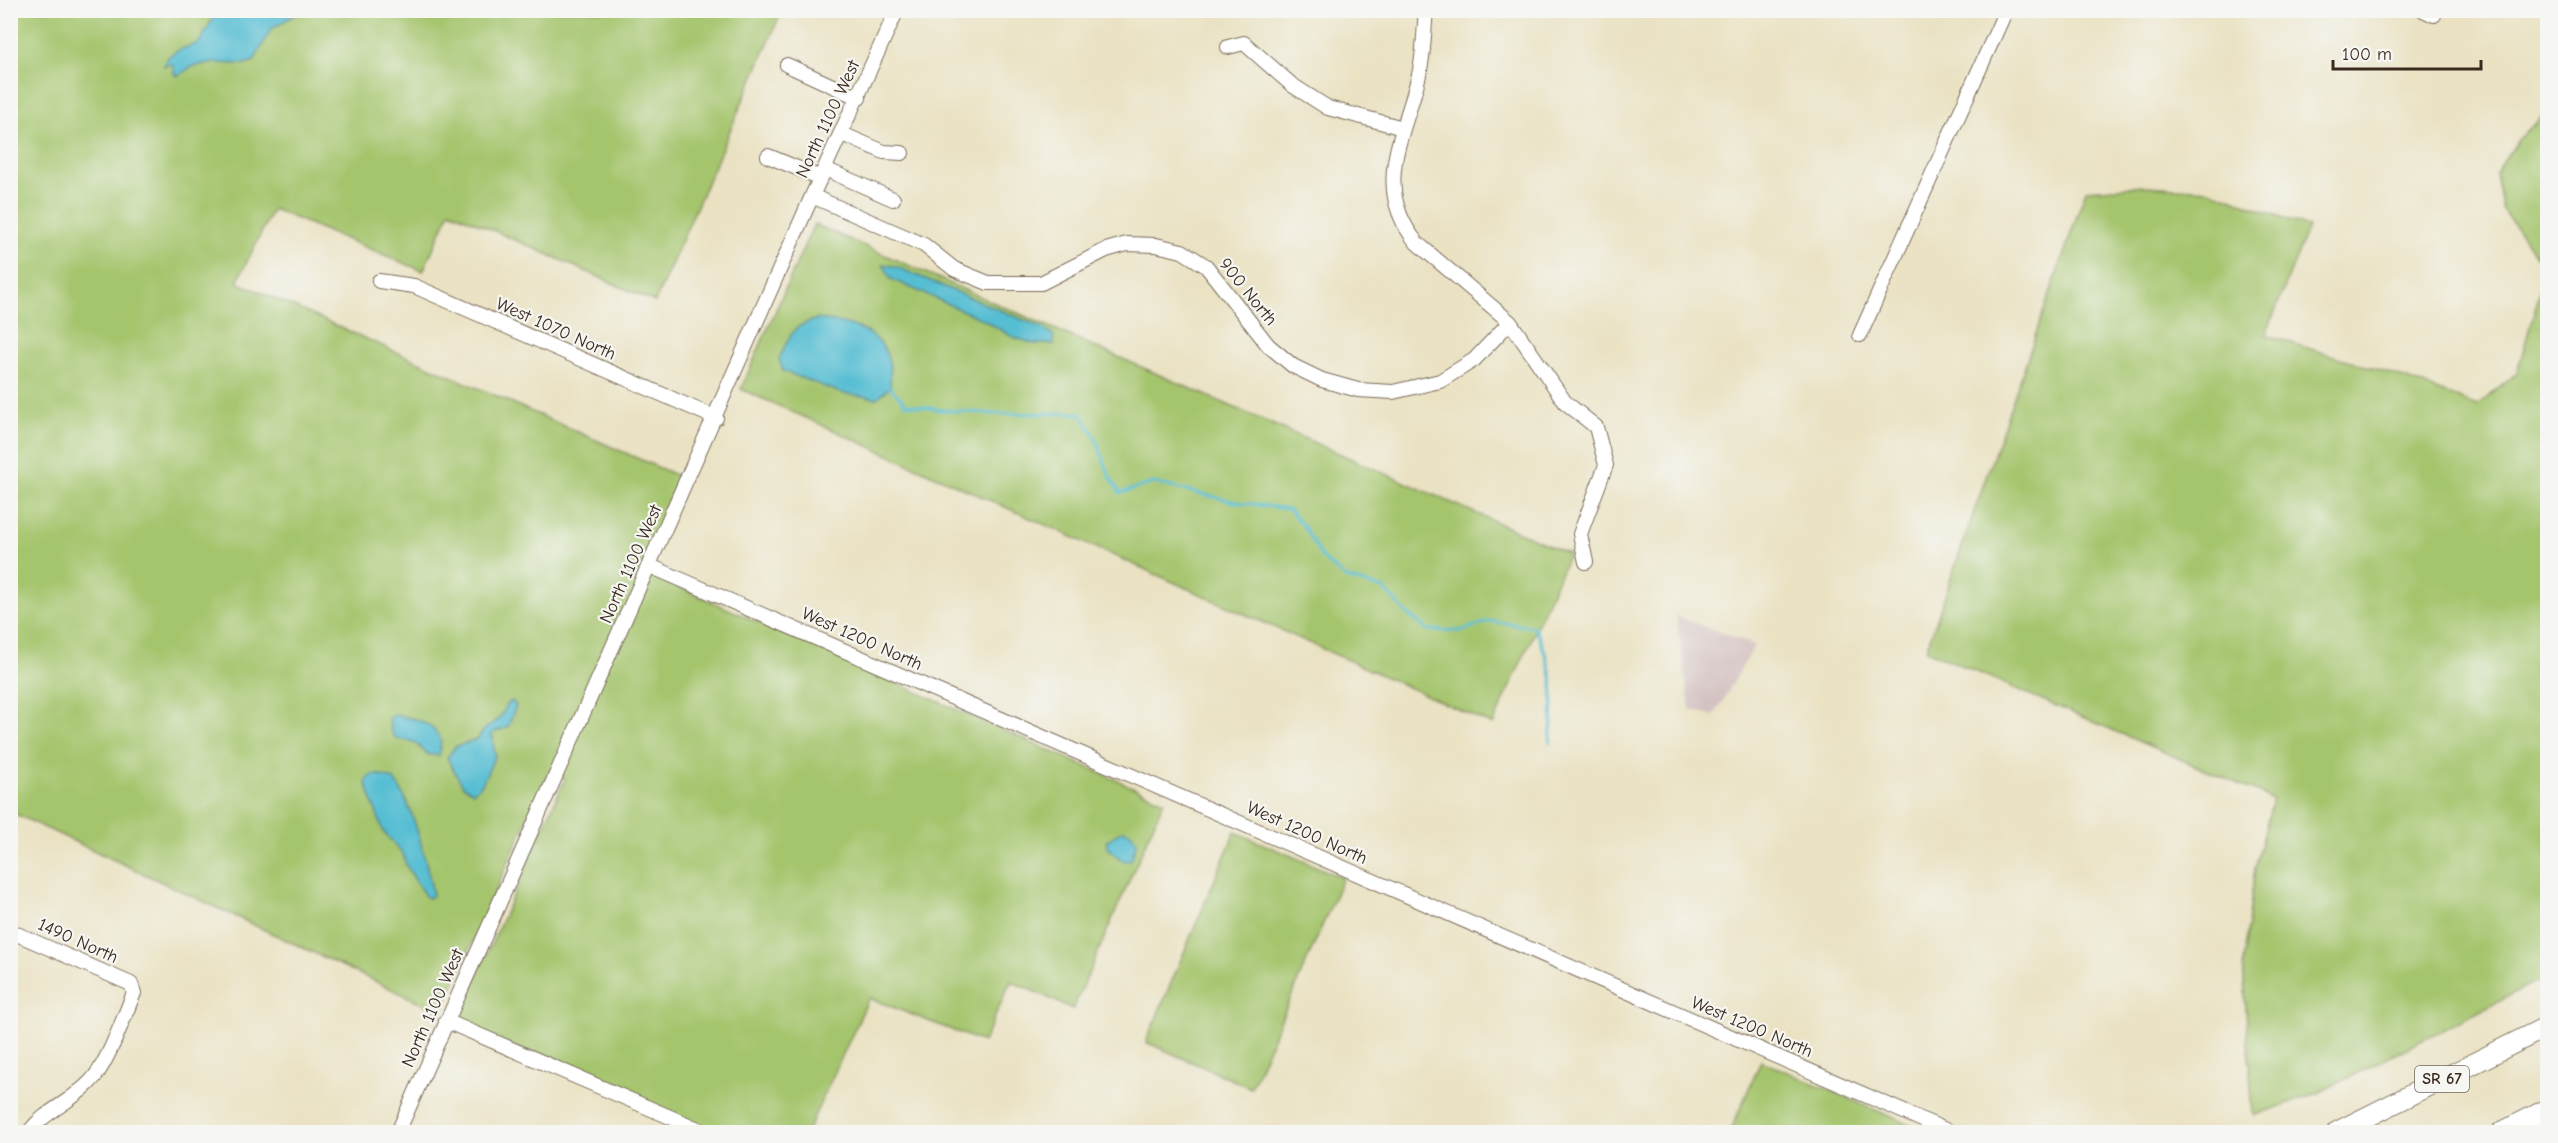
<svg xmlns="http://www.w3.org/2000/svg" width="2558" height="1143" viewBox="0 0 2558 1143" font-family="'Comic Neue',sans-serif">
	<rect width="100%" height="100%" fill="#f6f6f2"/>
	<filter id="ink" filterUnits="userSpaceOnUse"><feTurbulence type="fractalNoise" baseFrequency=".0167" numOctaves="2"/><feDisplacementMap in="SourceGraphic" scale="12" xChannelSelector="R" yChannelSelector="G"/><feConvolveMatrix kernelMatrix="1 2 1 2 8 2 1 2 1" color-interpolation-filters="sRGB"/></filter>
	<filter id="wash" filterUnits="userSpaceOnUse"><feTurbulence type="fractalNoise" baseFrequency=".008" numOctaves="4" result="noise"/><feDisplacementMap in="SourceGraphic" scale="24" xChannelSelector="R" yChannelSelector="G"/><feGaussianBlur stdDeviation="1.35" result="paint"/><feColorMatrix in="noise" values="0 0 0 0 0 0 0 0 0 0 0 0 0 0 0 0 0 1.4 0 .05"/><feComposite in="paint" operator="in"/></filter>
	<g filter="url(#wash)">
		<rect width="100%" height="100%" fill="#eae2c3"/>
		<path fill="#d2bfbf" d="M1676,616l79,29 -41,71 -24,-7z"/>
		<path fill="#a5c56d" stroke="#707846" stroke-width="1.5" d="M16,10l766,1 -127,291 -205,-91 -27,60 -150,-62 -36,73 443,195 -40,93 524,231 -91,208 -62,-28 -28,61 -114,-44 -62,134h-99l-251,-111 108,-242 -16,-7 -108,240 -430,-200 -1,-792z
			M2547,111v866l-227,115 -67,24 -10,-153 12,-94 18,-70 -347,-149 160,-460 60,-4 63,4 99,37 -42,108 136,42 75,29 40,-33 29,-104 -44,-60 -6,-36 22,-33z
			M814,224l755,330 -76,171 -752,-336z
			M1235,832l108,46 -92,210 -105,-46z
			M1761,1061l166,71h-197z"/>
		<path fill="#56bed3" stroke="#487478" stroke-width="1.5" d="M219,11v-1l82,1 -30,18 -17,32 -10,3 -35,-1 -18,4 -13,9 -4,-2 -1,-10 -9,2c4,-16 21,-17 34,-23 6,-4 13,-26 21,-32z
			M883,264l14,3 146,61 10,7 1,9h-19l-22,-7 -29,-17 -93,-41z
			M818,319c43,5 77,16 72,68l-13,11 -36,-5 -58,-22 -4,-12c11,-24 12,-33 39,-40z
			M512,701l4,5 -8,21 -16,6 3,23 -13,28 -9,8 -10,-6 -16,-28 8,-11 23,-8c7,-14 13,-12 22,-22 5,-6 5,-13 12,-16z
			M394,715c18,3 38,5 47,26l-2,15 -12,-2 -13,-12 -19,-4 -4,-7 -2,-12z
			M376,774l17,5c20,23 34,86 40,116l-4,3 -4,-2 -19,-31 -3,-11 -20,-23 -17,-48 2,-6z
			M1123,830l8,3 6,9 -6,18 -8,1 -13,-11 -4,-9z"/>
		<g fill="none" stroke-linecap="round" stroke-linejoin="round">
			<path stroke="#56bed3" stroke-width="3" d="M890,387l16,17 36,6 55,4 83,-1 15,23 15,41 10,16 34,-10 82,19 52,7 16,18 18,31 24,20 38,11 21,23 23,18 32,1 31,-10 43,6c22,46 21,66 16,116"/>
		</g>
	</g>
	<g filter="url(#ink)">
		<g fill="none" stroke-linecap="round" stroke-linejoin="round">
			<g stroke="#786a58" stroke-width="16">
				<path id="minor" d="M1426,10c-2,20 -2,41 -6,60 -13,63 -51,114 -3,173l93,79 55,80 31,25 10,38 -26,69 6,28
					M2423,10l11,5
					M1228,47l16,-4 48,42 36,23 75,20
					M787,65l72,33
					M842,134l42,18 18,1
					M768,156l53,22
					M825,169l68,30
					M812,196l112,49 30,24 34,14h53l65,-33 21,-6 29,1 26,6 24,15 62,79 25,21 29,14 36,10 35,2 47,-11 34,-21 36,-38
					M379,281l35,5 302,132
					M1860,335l146,-325
					M650,566l1300,566
					M10,931l121,53 3,9c-10,23 -27,73 -44,89 -19,20 -45,29 -61,50
					M446,1021l259,111
					M398,1132l414,-936 85,-186"/>
			</g>
			<g stroke="#786a58" stroke-width="22">
				<path id="highway" d="M2337,1132l211,-106
					M2502,1132l46,-23"/>
			</g>
			<use href="#minor" stroke="#fff" stroke-width="14"/>
			<use href="#highway" stroke="#fff" stroke-width="20"/>
		</g>
	</g>
	<g text-anchor="middle" dominant-baseline="central" stroke-width="4.5" stroke-linejoin="round" paint-order="stroke">
		<rect fill="#f6f6f2" stroke="#73675e" stroke-width="1.5" x="2415" y="1066" width="54" height="26" rx="4.5"/>
		<g font-size="16" font-weight="bold" fill="#3b2a1e">
			<text x="2442" y="1079">SR 67</text>
		</g>
		<g font-size="18" fill="#3b2a1e" stroke="#f6f6f2">
			<text transform="translate(828 119) rotate(-65)">North 1100 West</text>
			<text transform="translate(1248 292) rotate(51)">900 North</text>
			<text transform="translate(556 329) rotate(24)">West 1070 North</text>
			<text transform="translate(631 564) rotate(-66)">North 1100 West</text>
			<text transform="translate(862 639) rotate(24)">West 1200 North</text>
			<text transform="translate(1307 833) rotate(24)">West 1200 North</text>
			<text transform="translate(78 941) rotate(24)">1490 North</text>
			<text transform="translate(433 1008) rotate(-66)">North 1100 West</text>
			<text transform="translate(1752 1027) rotate(23)">West 1200 North</text>
		</g>
	</g>
	<rect width="2558" height="1143" fill="none" stroke="#f6f6f2" stroke-width="36"/>
	<path d="M2333 60v9h148v-9" fill="none" stroke="#3b2a1e" stroke-width="3"/>
	<text x="2342" y="60" font-size="18" fill="#3b2a1e" stroke="#f6f6f2" stroke-width="4.5" paint-order="stroke">100 m</text>
</svg>
